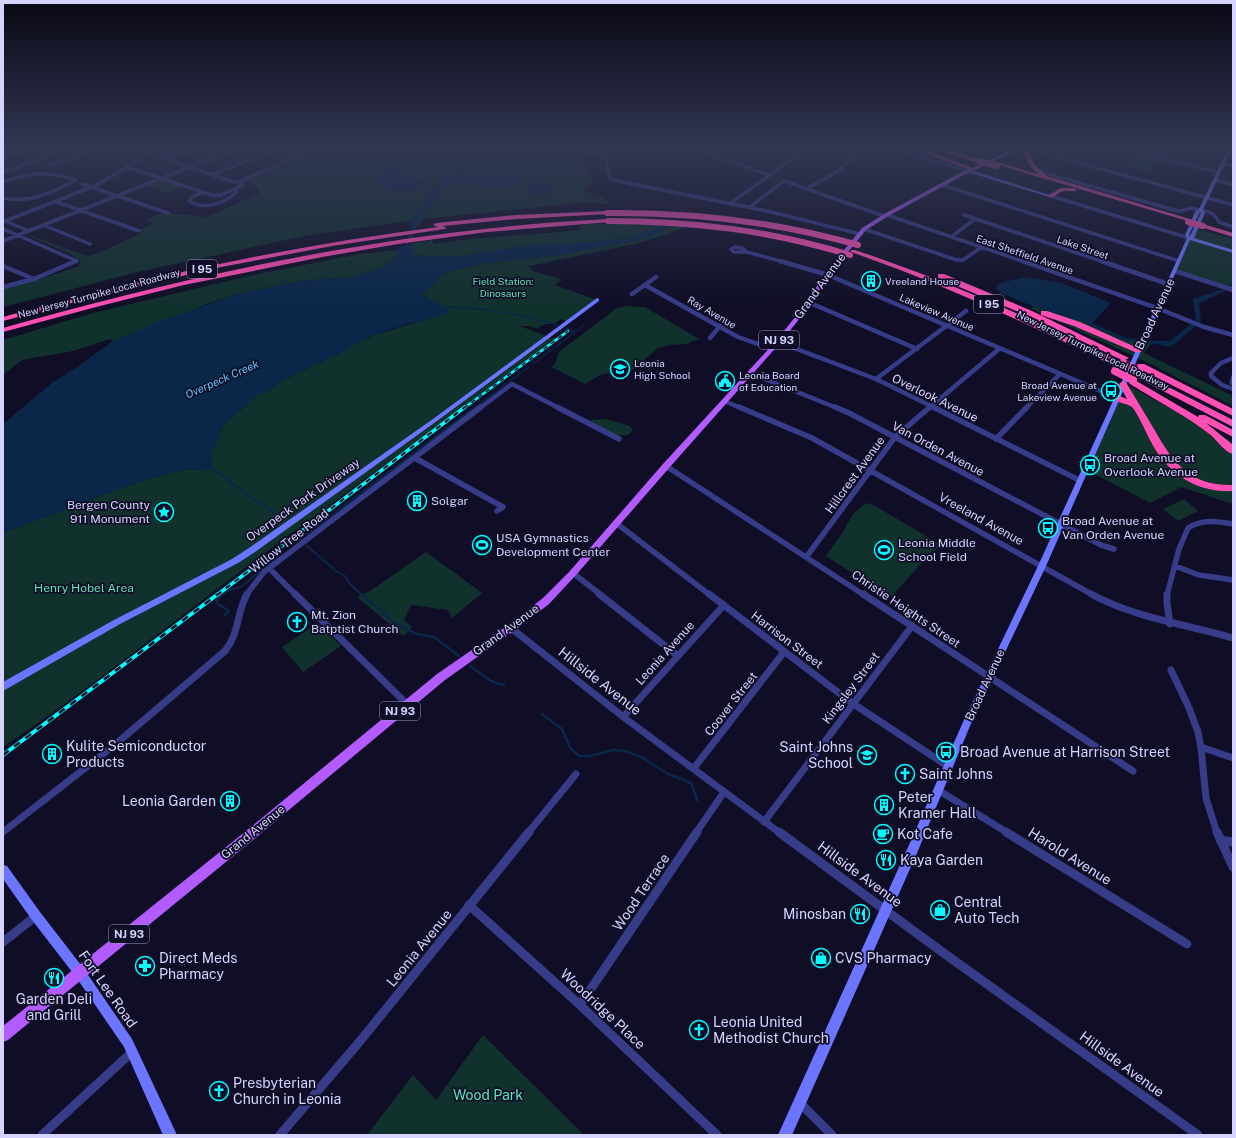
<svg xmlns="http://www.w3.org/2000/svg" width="1236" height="1138" viewBox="0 0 1236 1138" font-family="'Public Sans',sans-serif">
	<rect width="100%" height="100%" fill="#100e27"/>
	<path fill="#11312d" d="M315,148h224l39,12 16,19 -11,11 22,9 7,6 -24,-3 -166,17 -118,17 -166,36 -135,35v-19l28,-6 48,-16 2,-5 -11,-7 -45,-20h1l62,22 11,-3 42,-20 -2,-2 14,-8 -6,-3 14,-7 41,3 3,2 55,-25 -4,-7 -13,-6z
		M1135,153l24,6 -9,12 -22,-5z
		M161,180l20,7 -12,6 -23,-7z
		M598,224h71l-39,14 -61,6 -38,1 -67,11 -16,1 -34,-2 -3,-10 2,-2 17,-2 2,-1 2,4c49,-8 98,-9 147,-14l-1,-5z
		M675,224l10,1 -1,2 -10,5 -39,12 -106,22c5,10 23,7 32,14l-6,5 42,15 -30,22 -6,-3c-7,7 -17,2 -23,10l-10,-3h-8l34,13c-104,78 -209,154 -313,232 -79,59 -156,121 -238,176v-215c60,-19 117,-48 179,-62 9,-2 18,1 27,0l3,-2 -1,-14 12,-28 9,-10 13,-9 2,-4 10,-8 9,-3 16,-11 66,-32c30,-21 68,-22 100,-39l-26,-15c4,-7 11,-11 17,-17v-2l8,-4 37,-9 69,-7 77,-14z
		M1194,228l39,11v41l-6,8 -52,-17z
		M398,250l-5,12 -19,9 -22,6 -53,4 -64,14 -28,9 -94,37 -3,-2 -37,12 -51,9 -19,15v-35l90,-27 160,-38 107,-21z
		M628,306l17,1 54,32 -13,5 -16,1 -12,3 -27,23 -29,3 -17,10 -34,-17 4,-3 4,-12 58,-44z
		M1032,306l49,15 43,19 28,3 -8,10 89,43v10l-78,-40 -123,-57z
		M1129,386l104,56v62l-52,-17 -31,16 -65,-34 32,-71 21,11z
		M606,419l24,7 3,4c-9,14 -34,-3 -43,-10z
		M1184,499l14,12 -20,10 -15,-12z
		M866,503l9,3 65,38 2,3 -9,4 -8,8 -33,37 -5,-1 -9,-5 -52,-34 17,-24 10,-18z
		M426,552l56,41 -30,25 -4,-8 -37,-5 -7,15 8,7 -8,9 -47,-39 13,-6z
		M318,623l23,23 -38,26 -21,-25z
		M483,1035l101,100h-217l46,-60 23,25z"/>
	<path fill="#0a274a" d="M507,148h12l-40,17 -19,14h4l7,-3 14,1 16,-4 17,4 -3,6 -7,4 -11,1 -24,-4 -20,-1 -14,8c-2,9 -14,21 -18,32l-3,1 -10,21h3l3,10 34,2 16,-1 67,-11 38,-1 61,-6 39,-14h6l-23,12 -22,6 -77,14 -69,7 -37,9 -8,4c-3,9 -13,11 -17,19l21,11 7,7c-34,10 -72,16 -102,36l-66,32 -16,11 -9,3 -10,8 -2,4 -13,9 -9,10 -12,28 1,14 -3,2c-9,1 -18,-2 -27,0 -62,14 -119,43 -179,62v-108l49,-41 28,-18 33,-24 50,-21 72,-25 64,-14 53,-4 22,-6 19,-9 7,-15 5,-1 8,-21h-4l5,-9 1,-5 8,-7 8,-12 -1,-2c22,-19 50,-31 77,-42z
		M392,169l12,1 4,6 16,5 1,4c-10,6 -25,7 -36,5l-13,-12 7,-7z
		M533,181l15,2 6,6 -1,3c-9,4 -23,7 -27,-6z
		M1024,277l37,6 50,20 -19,20 34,15 26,3h18l26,-21 -3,-21 34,-11 6,-8v7l-34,16 2,18 -25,22 -8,4 -16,-4 -28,-3 -43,-19 -49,-15 -31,-13 -5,-5 2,-4z"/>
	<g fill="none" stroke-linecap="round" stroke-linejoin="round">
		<path stroke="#0a274a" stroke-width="1.5" d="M443,307c39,0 76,7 114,18
			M566,328l9,4
			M533,364l51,-39
			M474,408l55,-41"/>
		<path stroke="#0a274a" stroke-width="2" d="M212,468l39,30 23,14 8,8
			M307,546l29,25 9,5 5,8 12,11
			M222,595l5,-4 14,-4 34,-28 8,-12 28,-16 164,-124"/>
		<path stroke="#0a274a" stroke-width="2.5" d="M223,594l-6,4 1,6 11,7 -4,4
			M361,594l31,27 24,13 18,3 25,19
			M470,666l21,15 13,4
			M542,714l20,15 8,19 9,8h11l23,-6 12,1 18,7 25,16 23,9 7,19"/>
		<path stroke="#373c88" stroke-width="3.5" d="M573,148l32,7 5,23 3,2 154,31 93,23
			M692,148l77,27
			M892,148l76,23
			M1025,148l208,57
			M1119,148l99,24
			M3,150l5,-2
			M1101,157l6,-9
			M3,158l28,-10
			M169,159l29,-11
			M1163,159l6,-11
			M1223,164l10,2
			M49,166l50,-18
			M127,167l87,29 7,-1 22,-10 -109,-37
			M1037,169l8,4 129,37 7,1 10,-3 18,4 6,4 4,6 14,5
			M3,172l68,-24
			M214,174l65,-26
			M1215,180l18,5
			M3,182c29,-10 44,-11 73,-2 -23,12 -47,24 -73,18
			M239,182l76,-34
			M82,184l86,29
			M942,185l237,76
			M806,189l34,-19 21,-22
			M203,192l-11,5 -3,4c16,10 35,2 48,-9l-2,-3
			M1051,196l138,42
			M57,202l82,29
			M731,203l76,-55
			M750,207l34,-26 100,35
			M887,215l138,47
			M964,215l140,47
			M5,221l92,-36 53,-32
			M5,221l24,10
			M43,225l47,19
			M3,229l74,32 -3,1
			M864,229l93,31h6l19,-13
			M951,237l24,-18
			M3,241l235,-93
			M735,247l7,1 5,4h-13l-3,-3z
			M747,252l37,10"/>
		<path stroke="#373c88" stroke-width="4.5" d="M780,261l48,14 289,123
			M1022,261l135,47 47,19 29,8
			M1101,261l67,23
			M3,266l31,13
			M1175,271l58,19
			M645,285l93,52 34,12
			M3,287l31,-8 42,-18
			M632,294l24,-17
			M808,302l109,47
			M710,338l10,-12
			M778,342l98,37 59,29
			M1233,358l-12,5 -10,10v3l11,9 11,4
			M750,373l87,35
			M876,379l90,-68
			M1232,383l1,-6
			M724,401l17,7
			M480,408l32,-24 47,24
			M929,408l70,-59
			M1026,408l34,-34"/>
		<path stroke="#373c88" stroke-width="5.5" d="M557,407l62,32
			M739,407l73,31 281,157
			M835,407l14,6 252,132 13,4
			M933,407l146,73
			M996,439l31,-32
			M415,458l88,49 -6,4
			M666,466l198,129
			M616,523l94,72
			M807,556l88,-119 35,-30
			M1175,566l24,9 34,5
			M269,568l27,27
			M573,573l28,22
			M246,595l18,-23 217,-165
			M1167,595l12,-46 9,-21c14,-9 29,-7 45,-4"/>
		<path stroke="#373c88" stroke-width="7" d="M295,594l113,111
			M599,594l79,62
			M709,594l143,109 97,64
			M863,594l270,177
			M1091,594c44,24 94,30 142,44
			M1167,594v9l3,21
			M511,628l115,91 154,114
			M1171,670l18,38 9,24 3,16 5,50 11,35
			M623,717l101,-112
			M1201,747l32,11
			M694,768l90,-116
			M938,790l70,43
			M764,822l148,-196
			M3,832l108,-84 114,-97c15,-19 11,-37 22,-57
			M528,833l48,-59
			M696,833l28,-41"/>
		<path stroke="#373c88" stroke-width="9" d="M779,832l166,122 253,181
			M1006,832l181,112
			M1217,832l16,35
			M1220,840l13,2
			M469,905l111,100 137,130
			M3,942l33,-26
			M580,1005l117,-173
			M800,1103l32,32
			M42,1135l90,-83
			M280,1135l81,-95 168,-208"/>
		<path fill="#6b75ff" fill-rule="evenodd" d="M1228,148h4l-29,62 2,3 -11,25 39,12v3l-43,-13 -144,326 -76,160 -53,127 -125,282h-14l131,-290 54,-123 75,-156 149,-328 -2,-3 10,-23 4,-3zM1200,212l1,1 -11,23 -1,-1z
			M971,171h2l80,25 -4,1 -78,-24z
			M597,298l2,1v2l-162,120 -182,131 -17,11 -118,61 -117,67v-9l111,-62 118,-61 17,-11 184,-129z
			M3,865l4,1 33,46 44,57 48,70 45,96h-14l-39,-88 -48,-70 -44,-57 -29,-41z"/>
		<path fill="#b25bff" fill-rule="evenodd" d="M1017,148h6l-61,28 -72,39 -24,15 -31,38 -35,50 -20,25 -111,125 -93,107 -27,29 -35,27 -69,49 -191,159 -246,201 -5,2v-16l243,-195 191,-157 71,-49 35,-27 27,-27 93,-107 113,-123 20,-25 35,-50 31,-38 24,-15 72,-39z"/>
		<path fill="#ff4fb4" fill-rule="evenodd" d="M922,148h6l8,6 39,15 -5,1 -38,-14z
			M948,148h72l1,1 -3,2 -67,-1z
			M1020,148h6l9,17 12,11 146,44 -5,1 -193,-57 3,-2 40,12 -7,-7z
			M949,150l32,10 1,1 -3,2 -32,-10 -1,-1z
			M1061,188h13l3,2c-5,3 -8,0 -13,1 -6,1 -9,7 -15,6v-2z
			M607,211l3,2 -1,1 -93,5 -73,7 3,2 -1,1 -113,17 -111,21 -108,25 -110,29v-4c143,-40 287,-71 435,-90l-5,-2 3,-2 80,-8z
			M608,219l3,2 -1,1 -123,10 -89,12 -76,13 -138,28 -88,22 -93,25v-4c197,-56 400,-99 605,-109z
			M1203,224l30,9v4l-32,-10v-2z
			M851,250h4c76,25 149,57 222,91 11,6 41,17 48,25l-4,2h-3c-87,-43 -175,-84 -267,-116z
			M938,274h6l88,37 97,47 -4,2h-3l-96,-45 -88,-37z
			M1041,311h6l33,11 62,28 -1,2h-6l-61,-26 -33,-11z
			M1138,364h6l89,45v7l-95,-48 -1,-2z
			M1137,371l96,49v7l-99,-51 -1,-2 1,-2z
			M1133,379l65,38 1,-2h6l28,15v7l-27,-14 27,22v9c-8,-2 -15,-12 -21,-18 -25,-20 -55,-35 -82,-52l-1,-2 1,-2z
			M1123,381l4,3c9,15 18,30 27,45 19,34 36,57 79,56v6c-38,2 -67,-19 -83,-51 -4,-8 -13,-28 -18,-33 -6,-4 -15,-4 -19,-9l4,-3 10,4 -8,-15z"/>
		<g stroke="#00fdff" stroke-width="2.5">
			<path id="rail-far2" d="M464,408l104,-77"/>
		</g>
		<g stroke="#00fdff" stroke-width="3.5">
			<path id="rail-far1" d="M217,595l248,-188"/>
		</g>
		<g stroke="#00fdff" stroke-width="4">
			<path id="rail" d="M3,755l215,-161"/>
		</g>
		<use href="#rail-far2" stroke="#100e27" stroke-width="1.5" stroke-dasharray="4.5" stroke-linecap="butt"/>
		<use href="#rail-far1" stroke="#100e27" stroke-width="2" stroke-dasharray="5.5" stroke-linecap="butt"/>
		<use href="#rail" stroke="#100e27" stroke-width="2.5" stroke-dasharray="7" stroke-linecap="butt"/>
		<path stroke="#ff4fb4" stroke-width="6" d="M979,161l18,5
			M607,213c87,-1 167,8 251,32
			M608,221c84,0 161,9 242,34
			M1188,222l15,4"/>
		<path stroke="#ff4fb4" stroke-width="8" d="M1123,363l16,8
			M1115,371l18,9"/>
	</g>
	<linearGradient id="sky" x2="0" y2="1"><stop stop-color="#090815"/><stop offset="0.48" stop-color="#313652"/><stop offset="1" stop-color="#313652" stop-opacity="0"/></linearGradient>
	<rect width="1236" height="307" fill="url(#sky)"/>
	<defs>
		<g id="building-ring" transform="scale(1)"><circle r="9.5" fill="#100e27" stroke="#00fdff" stroke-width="1.5"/><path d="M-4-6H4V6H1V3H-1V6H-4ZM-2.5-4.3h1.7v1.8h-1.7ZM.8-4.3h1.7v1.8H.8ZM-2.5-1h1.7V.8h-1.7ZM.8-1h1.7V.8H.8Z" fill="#00fdff"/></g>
		<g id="school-ring" transform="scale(1)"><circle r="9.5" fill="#100e27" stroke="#00fdff" stroke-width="1.5"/><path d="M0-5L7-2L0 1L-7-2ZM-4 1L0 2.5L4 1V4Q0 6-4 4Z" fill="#00fdff"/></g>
		<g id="civic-ring" transform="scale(1)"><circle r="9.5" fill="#100e27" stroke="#00fdff" stroke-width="1.5"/><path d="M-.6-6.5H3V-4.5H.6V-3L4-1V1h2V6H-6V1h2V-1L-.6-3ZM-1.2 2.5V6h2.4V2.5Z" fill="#00fdff"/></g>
		<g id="bus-ring" transform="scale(1)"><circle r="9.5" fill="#100e27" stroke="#00fdff" stroke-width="1.5"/><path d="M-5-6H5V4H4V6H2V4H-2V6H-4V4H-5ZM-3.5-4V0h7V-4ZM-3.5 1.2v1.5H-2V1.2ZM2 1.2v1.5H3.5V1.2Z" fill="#00fdff"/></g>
		<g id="sight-ring" transform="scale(1)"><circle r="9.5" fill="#100e27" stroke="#00fdff" stroke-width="1.5"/><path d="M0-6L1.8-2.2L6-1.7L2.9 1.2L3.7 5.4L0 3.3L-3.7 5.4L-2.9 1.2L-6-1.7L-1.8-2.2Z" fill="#00fdff"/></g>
		<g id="stadium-ring" transform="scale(1)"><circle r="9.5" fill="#100e27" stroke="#00fdff" stroke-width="1.5"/><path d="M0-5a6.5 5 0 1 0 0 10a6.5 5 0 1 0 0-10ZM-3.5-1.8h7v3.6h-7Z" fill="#00fdff"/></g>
		<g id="church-ring" transform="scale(1)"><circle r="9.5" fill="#100e27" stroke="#00fdff" stroke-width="1.5"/><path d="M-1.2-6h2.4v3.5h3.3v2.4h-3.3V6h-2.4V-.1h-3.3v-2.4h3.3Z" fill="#00fdff"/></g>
		<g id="cafe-ring" transform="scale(1)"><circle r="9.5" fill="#100e27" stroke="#00fdff" stroke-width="1.5"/><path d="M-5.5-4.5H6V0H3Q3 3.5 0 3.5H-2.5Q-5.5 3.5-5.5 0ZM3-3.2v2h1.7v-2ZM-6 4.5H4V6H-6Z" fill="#00fdff"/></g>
		<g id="restaurant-ring" transform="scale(1)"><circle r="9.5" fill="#100e27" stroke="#00fdff" stroke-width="1.5"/><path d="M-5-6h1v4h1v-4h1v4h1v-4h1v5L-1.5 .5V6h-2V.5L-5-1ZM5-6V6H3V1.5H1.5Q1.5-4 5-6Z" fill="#00fdff"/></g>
		<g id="shop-ring" transform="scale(1)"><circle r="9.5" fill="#100e27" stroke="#00fdff" stroke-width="1.5"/><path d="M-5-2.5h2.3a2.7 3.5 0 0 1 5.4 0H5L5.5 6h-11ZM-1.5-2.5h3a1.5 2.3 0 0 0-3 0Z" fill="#00fdff"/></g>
		<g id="pharmacy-ring" transform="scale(1)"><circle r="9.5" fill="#100e27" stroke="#00fdff" stroke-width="1.5"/><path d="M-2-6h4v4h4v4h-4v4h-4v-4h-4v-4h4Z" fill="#00fdff"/></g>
	</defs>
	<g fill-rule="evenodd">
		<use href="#building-ring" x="871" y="281"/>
		<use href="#school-ring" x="620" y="369"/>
		<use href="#civic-ring" x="725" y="381"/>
		<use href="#bus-ring" x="1111" y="391"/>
		<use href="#bus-ring" x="1090" y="465"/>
		<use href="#building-ring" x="417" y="501"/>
		<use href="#sight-ring" x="164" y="512"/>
		<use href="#bus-ring" x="1048" y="528"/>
		<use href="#stadium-ring" x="482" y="545"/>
		<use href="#stadium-ring" x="884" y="550"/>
		<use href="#church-ring" x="297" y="622"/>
		<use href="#bus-ring" x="946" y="752"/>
		<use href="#building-ring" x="52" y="754"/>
		<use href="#school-ring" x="867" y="755"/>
		<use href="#church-ring" x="905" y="774"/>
		<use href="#building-ring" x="230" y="801"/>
		<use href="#building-ring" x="884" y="805"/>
		<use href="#cafe-ring" x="883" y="834"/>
		<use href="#restaurant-ring" x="886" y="860"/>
		<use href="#shop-ring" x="940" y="910"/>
		<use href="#restaurant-ring" x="860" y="914"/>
		<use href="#shop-ring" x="821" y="958"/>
		<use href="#pharmacy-ring" x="145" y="966"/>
		<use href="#restaurant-ring" x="54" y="978"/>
		<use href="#church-ring" x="699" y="1030"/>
		<use href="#church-ring" x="219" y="1091"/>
	</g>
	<g text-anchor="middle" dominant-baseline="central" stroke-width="3.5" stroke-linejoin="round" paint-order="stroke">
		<g font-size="10" fill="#d5d4ff" stroke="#100e27">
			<text transform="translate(1083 247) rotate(19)">Lake Street</text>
			<text transform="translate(1025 254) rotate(19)">East Sheffield Avenue</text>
			<text transform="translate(99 293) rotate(-15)">New Jersey Turnpike Local Roadway</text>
			<text transform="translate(712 312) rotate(30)">Ray Avenue</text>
			<text transform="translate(937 312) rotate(23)">Lakeview Avenue</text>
			<text transform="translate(1093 350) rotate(26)">New Jersey Turnpike Local Roadway</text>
		</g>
		<g font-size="10" fill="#5ae5b5" stroke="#100e27">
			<text x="503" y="281">Field Station:<tspan x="503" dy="12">Dinosaurs</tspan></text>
		</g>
		<g font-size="10" fill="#d5d4ff" stroke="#100e27" text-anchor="start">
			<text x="885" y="281">Vreeland House</text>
			<text x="634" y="363">Leonia<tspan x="634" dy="12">High School</tspan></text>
			<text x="739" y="375">Leonia Board<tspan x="739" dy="12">of Education</tspan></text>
			<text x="1097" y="385" text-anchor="end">Broad Avenue at<tspan x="1097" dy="12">Lakeview Avenue</tspan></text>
		</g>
		<g fill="#100e27" stroke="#9a99be" stroke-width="1">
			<rect x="187" y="260" width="30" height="18" rx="3"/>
			<rect x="974" y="295" width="30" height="18" rx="3"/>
			<rect x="759" y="331" width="40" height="18" rx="3"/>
			<rect x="380" y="702" width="40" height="18" rx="3"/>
			<rect x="109" y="925" width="40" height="18" rx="3"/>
		</g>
		<g font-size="11" font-weight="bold" fill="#d5d4ff">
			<text x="202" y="269">I 95</text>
			<text x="989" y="304">I 95</text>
			<text x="779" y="340">NJ 93</text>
			<text x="400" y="711">NJ 93</text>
			<text x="129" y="934">NJ 93</text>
		</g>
		<g font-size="11" font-style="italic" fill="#62c5ff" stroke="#100e27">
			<text transform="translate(222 379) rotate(-24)">Overpeck Creek</text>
		</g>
		<g font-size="12" fill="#d5d4ff" stroke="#100e27">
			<text transform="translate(820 286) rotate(-54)">Grand Avenue</text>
			<text transform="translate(1155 314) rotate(-65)">Broad Avenue</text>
			<text transform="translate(935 398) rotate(26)">Overlook Avenue</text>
			<text transform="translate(938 449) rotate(28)">Van Orden Avenue</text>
			<text transform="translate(855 475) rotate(-54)">Hillcrest Avenue</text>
			<text transform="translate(303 500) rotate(-35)">Overpeck Park Driveway</text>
			<text transform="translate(981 519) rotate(29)">Vreeland Avenue</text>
			<text transform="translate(289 541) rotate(-38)">Willow Tree Road</text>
			<text transform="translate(906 609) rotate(34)">Christie Heights Street</text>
			<text transform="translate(506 630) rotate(-36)">Grand Avenue</text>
			<text transform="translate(787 640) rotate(37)">Harrison Street</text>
			<text transform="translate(665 653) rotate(-48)">Leonia Avenue</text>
			<text transform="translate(985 685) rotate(-65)">Broad Avenue</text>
			<text transform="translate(851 688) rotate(-53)">Kingsley Street</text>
			<text transform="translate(731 704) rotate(-52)">Coover Street</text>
			<text transform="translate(253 832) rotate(-39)">Grand Avenue</text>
		</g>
		<g font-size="12" fill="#d5d4ff" stroke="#100e27" text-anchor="start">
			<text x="1104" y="458">Broad Avenue at<tspan x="1104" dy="14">Overlook Avenue</tspan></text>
			<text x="431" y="501">Solgar</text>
			<text x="150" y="505" text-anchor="end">Bergen County<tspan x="150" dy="14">911 Monument</tspan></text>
			<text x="1062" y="521">Broad Avenue at<tspan x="1062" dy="14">Van Orden Avenue</tspan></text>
			<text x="496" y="538">USA Gymnastics<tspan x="496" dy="14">Development Center</tspan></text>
			<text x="898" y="543">Leonia Middle<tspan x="898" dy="14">School Field</tspan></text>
			<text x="311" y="615">Mt. Zion<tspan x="311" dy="14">Batptist Church</tspan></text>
		</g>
		<g font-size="12" fill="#5ae5b5" stroke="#100e27">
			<text x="84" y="588">Henry Hobel Area</text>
		</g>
		<g font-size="14" fill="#d5d4ff" stroke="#100e27">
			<text transform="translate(600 681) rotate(38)">Hillside Avenue</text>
			<text transform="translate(1070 856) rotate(32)">Harold Avenue</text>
			<text transform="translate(860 874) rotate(36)">Hillside Avenue</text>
			<text transform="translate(641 892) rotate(-56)">Wood Terrace</text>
			<text transform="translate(419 948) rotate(-51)">Leonia Avenue</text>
			<text transform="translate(108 989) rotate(55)">Fort Lee Road</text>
			<text transform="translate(603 1009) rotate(43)">Woodridge Place</text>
			<text transform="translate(1122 1064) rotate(36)">Hillside Avenue</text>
		</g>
		<g font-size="14" fill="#d5d4ff" stroke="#100e27" text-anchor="start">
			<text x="66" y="746">Kulite Semiconductor<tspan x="66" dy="16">Products</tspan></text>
			<text x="853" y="747" text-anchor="end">Saint Johns<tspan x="853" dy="16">School</tspan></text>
			<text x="960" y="752">Broad Avenue at Harrison Street</text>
			<text x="919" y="774">Saint Johns</text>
			<text x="898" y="797">Peter<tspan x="898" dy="16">Kramer Hall</tspan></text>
			<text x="216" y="801" text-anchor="end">Leonia Garden</text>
			<text x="897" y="834">Kot Cafe</text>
			<text x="900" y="860">Kaya Garden</text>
			<text x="954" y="902">Central<tspan x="954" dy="16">Auto Tech</tspan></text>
			<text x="846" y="914" text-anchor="end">Minosban</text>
			<text x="159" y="958">Direct Meds<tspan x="159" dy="16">Pharmacy</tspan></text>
			<text x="835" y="958">CVS Pharmacy</text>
			<text x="54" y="999" text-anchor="middle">Garden Deli<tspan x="54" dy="16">and Grill</tspan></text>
			<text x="713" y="1022">Leonia United<tspan x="713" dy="16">Methodist Church</tspan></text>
			<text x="233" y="1083">Presbyterian<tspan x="233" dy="16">Church in Leonia</tspan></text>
		</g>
		<g font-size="14" fill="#5ae5b5" stroke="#100e27">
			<text x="488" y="1095">Wood Park</text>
		</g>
	</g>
	<rect width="1236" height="1138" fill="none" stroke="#d5d4ff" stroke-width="8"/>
</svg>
